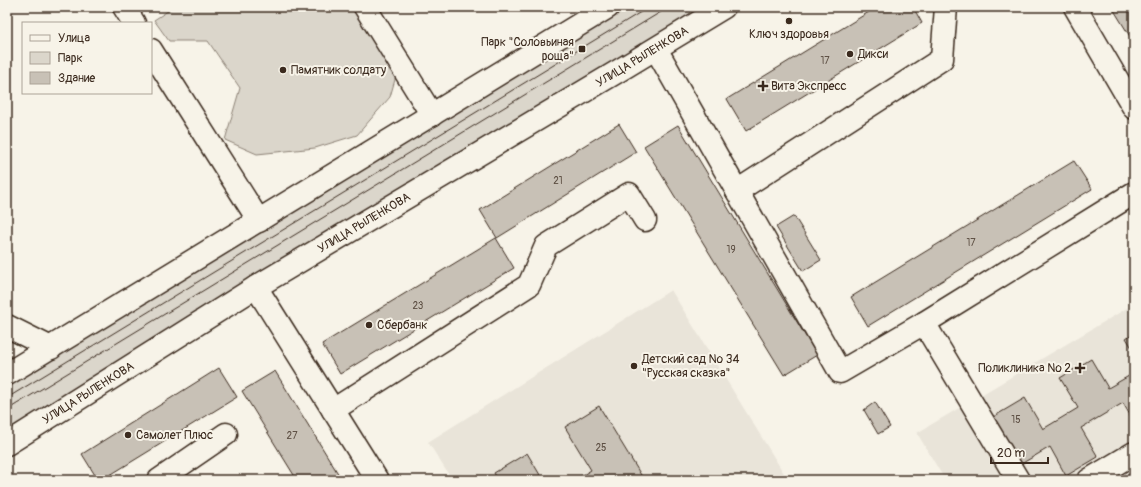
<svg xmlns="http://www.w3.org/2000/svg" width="1141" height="487" viewBox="0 0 1141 487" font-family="Pangolin,sans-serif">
	<rect width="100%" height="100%" fill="#f7f3e8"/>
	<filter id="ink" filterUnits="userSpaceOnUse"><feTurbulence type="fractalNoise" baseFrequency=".025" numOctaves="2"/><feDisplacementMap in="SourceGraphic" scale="8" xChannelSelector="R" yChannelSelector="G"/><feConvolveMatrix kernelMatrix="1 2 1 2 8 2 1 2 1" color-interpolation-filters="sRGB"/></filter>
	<g filter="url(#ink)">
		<path fill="#e9e4d9" d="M671,290l117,190h-336l-24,-38z
			M1134,304v176h-189l-28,-47z"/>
		<path fill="#dbd6cb" stroke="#8b8074" d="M174,7h186l38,62 -8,28 -33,38 -42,13 -58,6 -32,-14 15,-52 -32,-47h-39l-15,-21z
			M626,7h92l-711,432v-62z"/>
		<path fill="#c8c1b6" stroke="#3b2a1e" d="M877,7h36l9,16 -176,108 -19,-32z
			M1112,7h22v36z
			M619,124l17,28 -139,86 -17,-28z
			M678,125l139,230 -33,20 -140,-229z
			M1074,161l18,28 -224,137 -17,-29z
			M794,216l27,44 -18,11 -27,-44z
			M496,238l18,30 -174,106 -18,-30z
			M1134,333v18l-8,-13z
			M1091,359l17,29 26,-15v49l-11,-19 -42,25 17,29 -32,19 -16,-29 -29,17 -28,-47 32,-19 18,31 35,-21 -18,-30z
			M219,368l18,29 -135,83h-4l-16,-26z
			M275,371l67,109h-45l-55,-89z
			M875,402l15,25 -12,7 -14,-24z
			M599,406l45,74h-69l16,-10 -26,-43z
			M527,453l16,27h-45l-4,-7z"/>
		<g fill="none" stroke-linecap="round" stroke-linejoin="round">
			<g stroke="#3b2a1e" stroke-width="25">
				<g id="minor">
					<path d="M124,7l10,16"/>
					<path d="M365,7l67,108"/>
					<path d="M1075,7l59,101"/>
					<path d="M656,49l184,323 84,-49 210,-130"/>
					<path d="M151,50l108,171"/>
					<path d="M737,191l205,-132 4,-52"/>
					<path d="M256,287l121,193"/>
					<path d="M924,323l94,157"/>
					<path d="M7,326l44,22"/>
					<path d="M7,374l601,-367"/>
					<path d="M333,410l196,-125 17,-39 83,-52 16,26"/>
					<path id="s1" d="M7,444l249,-157 369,-220 99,-60"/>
					<path d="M159,480l67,-46"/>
					<path d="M1089,480l45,-27"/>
				</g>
			</g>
			<use href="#minor" stroke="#f7f3e8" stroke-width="22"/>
			<path stroke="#3b2a1e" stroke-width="1" d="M7,398l642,-391
				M7,410l662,-403"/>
		</g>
	</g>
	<g fill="#3b2a1e" stroke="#f7f3e8" stroke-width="1.5">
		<circle cx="789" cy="21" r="4"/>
		<rect x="578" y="45" width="8" height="8" rx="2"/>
		<circle cx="850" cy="54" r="4"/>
		<circle cx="283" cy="70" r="4"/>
		<path d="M761 80h4v4h4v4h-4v4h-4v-4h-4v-4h4z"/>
		<circle cx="369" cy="325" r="4"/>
		<circle cx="634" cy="366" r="4"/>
		<path d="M1078 362h4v4h4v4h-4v4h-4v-4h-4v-4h4z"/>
		<circle cx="128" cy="435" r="4"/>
	</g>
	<g text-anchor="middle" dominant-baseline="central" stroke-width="4" stroke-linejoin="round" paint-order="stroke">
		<g font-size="10" fill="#5e5044">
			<text x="825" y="61">17</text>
			<text x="558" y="181">21</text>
			<text x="971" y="243">17</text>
			<text x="731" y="250">19</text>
			<text x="418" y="306">23</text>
			<text x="1016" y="420">15</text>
			<text x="292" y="436">27</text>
			<text x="601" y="448">25</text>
		</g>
		<g font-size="12" fill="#3b2a1e" stroke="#f7f3e8" text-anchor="start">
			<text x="789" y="34" text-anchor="middle">Ключ здоровья</text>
			<text x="574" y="42" text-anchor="end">Парк "Соловьиная<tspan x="574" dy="14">роща"</tspan></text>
			<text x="858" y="54">Дикси</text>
			<text x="291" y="70">Памятник солдату</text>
			<text x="771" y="86">Вита Экспресс</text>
			<text x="377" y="325">Сбербанк</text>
			<text x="642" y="359">Детский сад № 34<tspan x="642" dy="14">"Русская сказка"</tspan></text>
			<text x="1071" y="368" text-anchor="end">Поликлиника № 2</text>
			<text x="136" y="435">Самолет Плюс</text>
		</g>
		<g font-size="12" fill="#3b2a1e" stroke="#f7f3e8">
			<text stroke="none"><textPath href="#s1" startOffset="744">УЛИЦА РЫЛЕНКОВА</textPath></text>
			<text stroke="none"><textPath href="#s1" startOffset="420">УЛИЦА РЫЛЕНКОВА</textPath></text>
			<text stroke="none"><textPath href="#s1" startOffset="96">УЛИЦА РЫЛЕНКОВА</textPath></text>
		</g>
	</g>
	<rect width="1141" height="487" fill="none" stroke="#f7f3e8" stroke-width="24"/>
	<rect x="12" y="12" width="1117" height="463" fill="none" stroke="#3b2a1e" stroke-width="1.5" filter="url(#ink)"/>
	<rect x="22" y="22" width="130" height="72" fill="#f7f3e8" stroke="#aca397"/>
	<rect x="30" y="35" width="20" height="6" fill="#f7f3e8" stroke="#aca397"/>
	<text x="58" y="42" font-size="12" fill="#3b2a1e">Улица</text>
	<rect x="30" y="52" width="20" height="12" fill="#dbd6cb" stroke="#aca397"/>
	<text x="58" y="62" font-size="12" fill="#3b2a1e">Парк</text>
	<rect x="30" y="72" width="20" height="12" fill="#c8c1b6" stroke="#aca397"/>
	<text x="58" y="82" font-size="12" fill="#3b2a1e">Здание</text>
	<path d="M991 457v6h57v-6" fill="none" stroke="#3b2a1e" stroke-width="2"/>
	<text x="997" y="457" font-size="12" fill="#3b2a1e" stroke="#f7f3e8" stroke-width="3" paint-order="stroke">20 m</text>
</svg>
